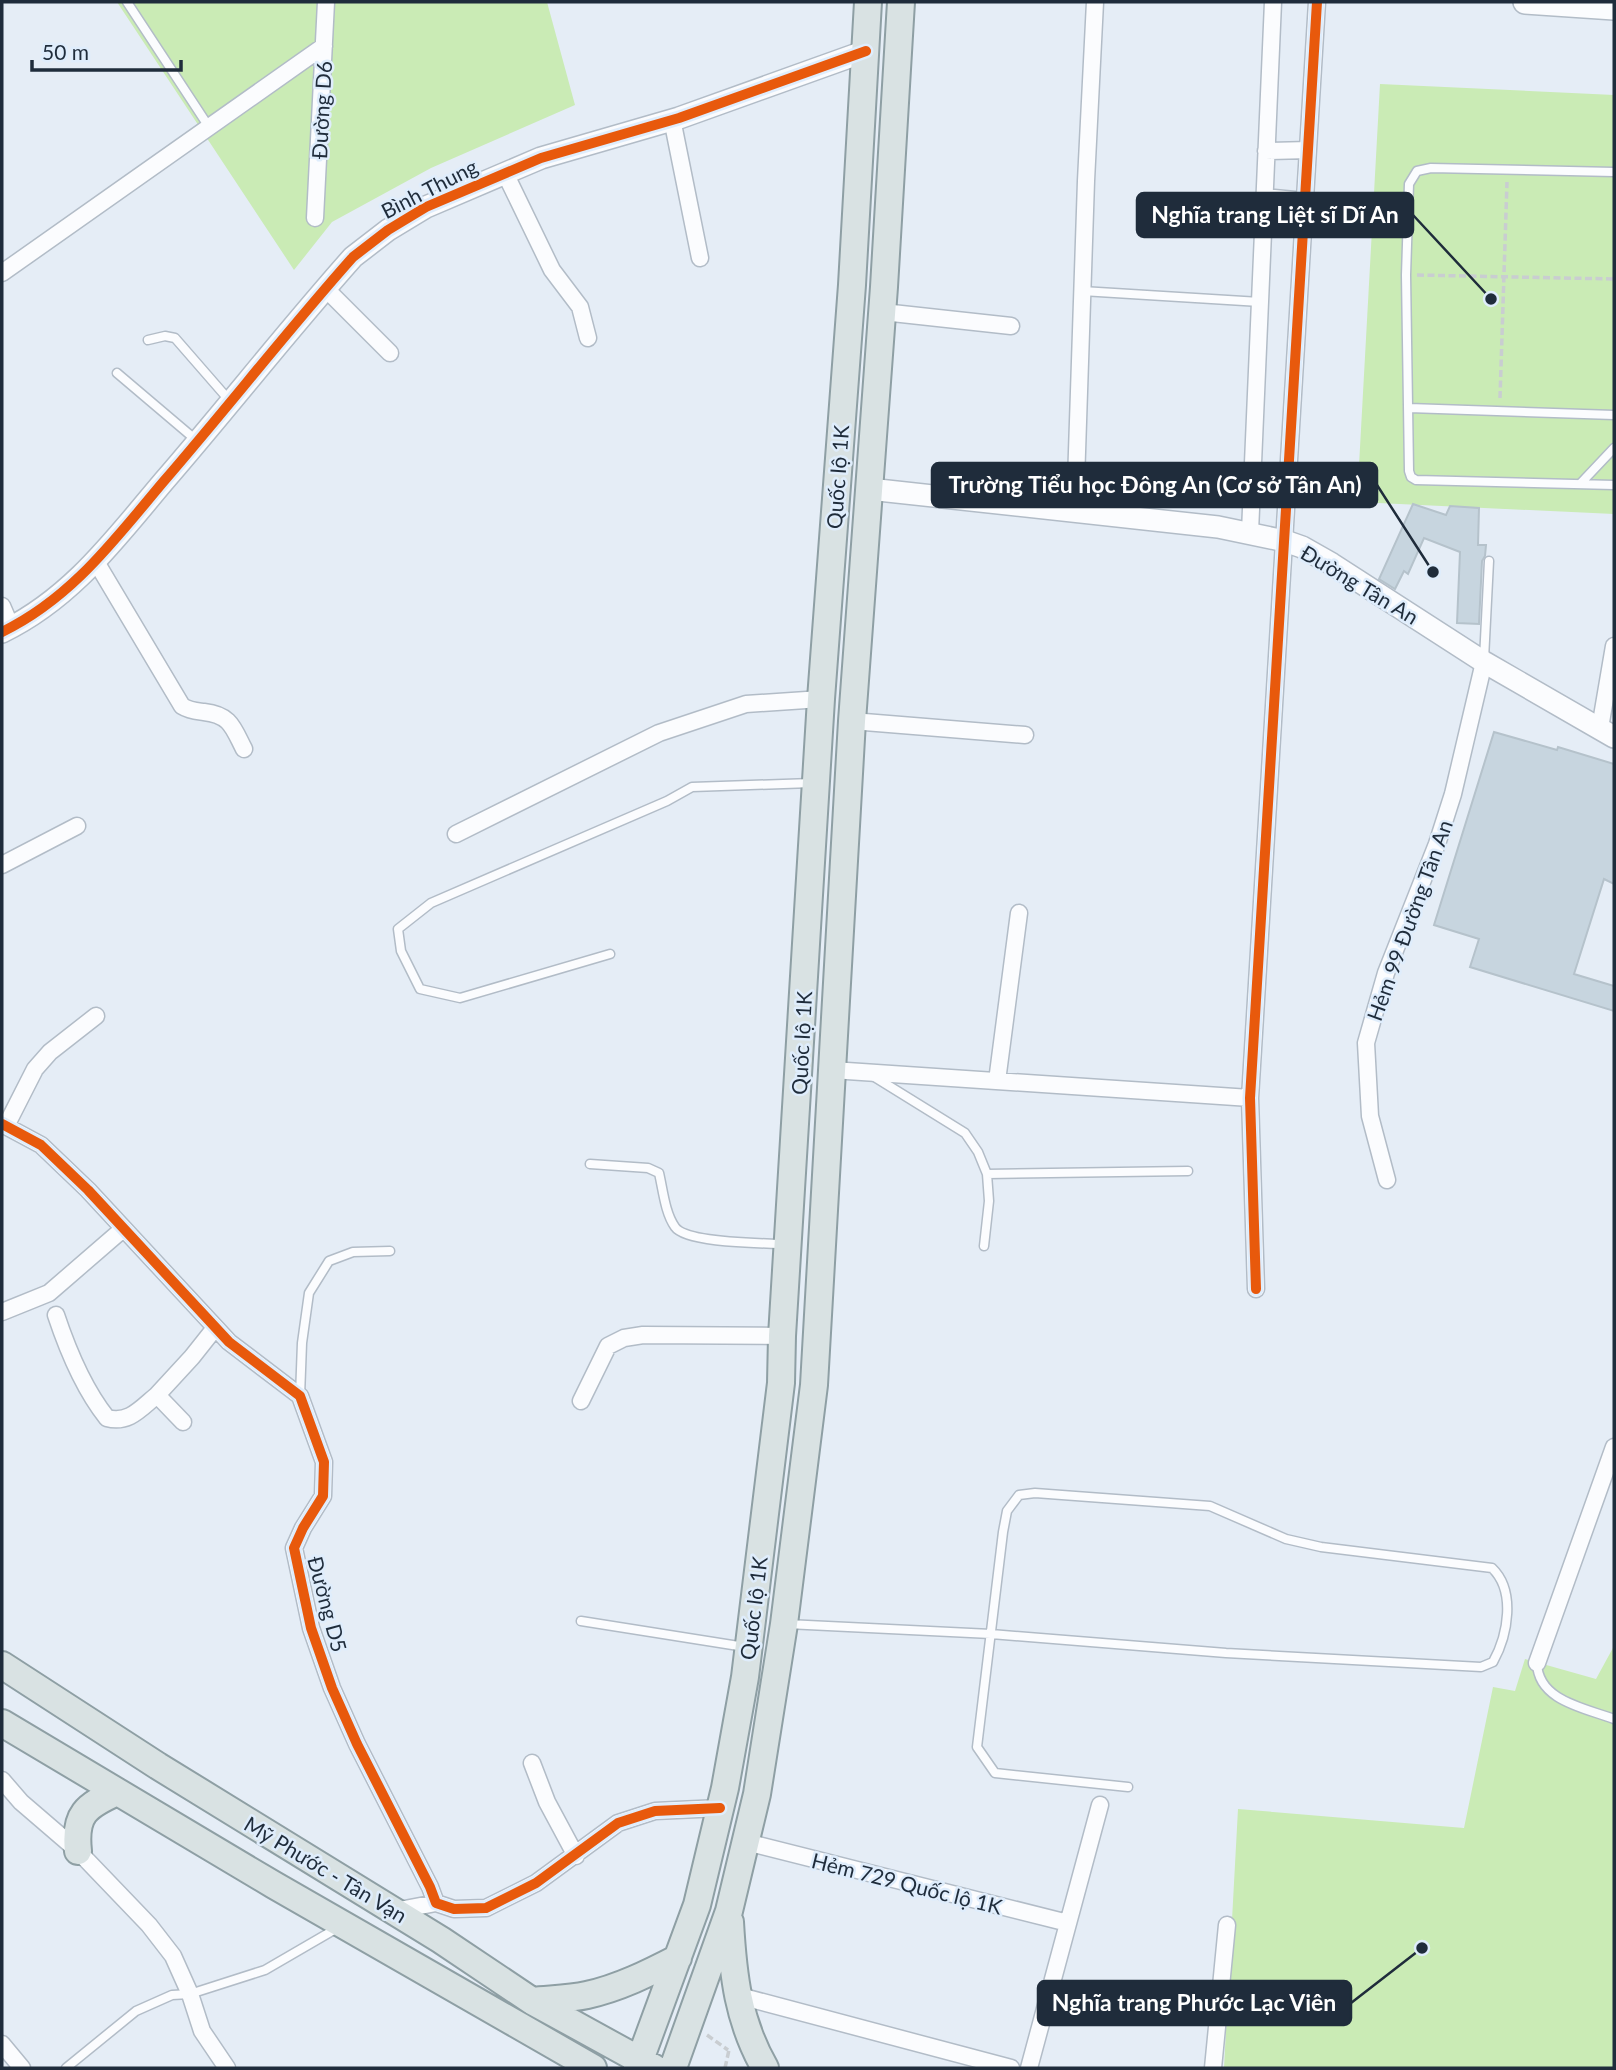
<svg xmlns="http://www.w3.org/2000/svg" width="1616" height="2070" viewBox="0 0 1616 2070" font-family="Lato,sans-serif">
	<rect width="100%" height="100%" fill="#e5edf6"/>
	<path fill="#caebb5" d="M117,2h430l28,103 -144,63 -99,54 -38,48z
		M1380,84l234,11v419l-257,-12z
		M1614,1646v422h-390l14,-259 226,19 29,-141 22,4 10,-32 71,20z"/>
	<path fill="#c7d5df" stroke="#b5c2cb" stroke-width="2" d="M1413,504l33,11 4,-9 29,2 -1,37h8l-1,11 -3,5 -3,63 -22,-1 3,-71 -36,-14 -16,36 -4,-3 -9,18 -16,-10z
		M1494,732l63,18 1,-3 56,17v120l-10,-5 -30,95 40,12v25l-144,-44 9,-28 -45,-14z"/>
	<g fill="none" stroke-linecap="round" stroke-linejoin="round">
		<g stroke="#b2bcc7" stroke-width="11">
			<path id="service" d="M127,2l82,125
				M1614,172l-183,-4 -14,3 -8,13 -3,91 3,196 2,6 5,3 198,5
				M1082,291l178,11
				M148,340l17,-4 10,2 54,62
				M117,373l79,67
				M1409,408l205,7
				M1580,484l34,-36
				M1484,659l5,-98
				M610,954l-150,44 -40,-9 -19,-38 -3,-22 33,-26 236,-102 25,-14 120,-4
				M873,1076l92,57 13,19 9,22 2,27 -5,45
				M590,1164l58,4 11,5c4,17 6,40 16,54 11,16 85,16 107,17
				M987,1174l201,-3
				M300,1396l2,-53 7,-50 20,-32 24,-9 37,-1
				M581,1621l164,26
				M787,1624l204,10 235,19 255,14 12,-5c15,-27 23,-71 -1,-94l-171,-21 -35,-8 -76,-33 -175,-13 -16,2 -12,16 -4,21 -26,215 18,26 133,14
				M1537,1663c1,38 48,45 77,56
				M66,2068l70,-57 36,-16 18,-1 75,-24 74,-43"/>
		</g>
		<g stroke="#b2bcc7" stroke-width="19">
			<path id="minor" d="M672,119l28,139
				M1266,151l42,-1
				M505,173l47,97 28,37 8,31
				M1264,197l41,4
				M315,218l11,-216
				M2,273l322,-227
				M325,288l65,65
				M883,312l128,14
				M1075,512l11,-331 9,-179
				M1250,532l23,-530
				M95,560l87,146c8,5 14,5 22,6 27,3 29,16 40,37
				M2,606l9,21
				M852,721l173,14
				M1600,728l14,-82
				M456,834l203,-101 87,-29 75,-5
				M2,865l75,-39
				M832,1070l418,28
				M997,1081l22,-168
				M2,1124l39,21 47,45 141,152 71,54 24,66 -1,34 -20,32 -9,20 17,80 21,60 25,56 73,143 6,16 18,6 32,-1 50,-25 82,-60 37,-12 65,-3
				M6,1126l29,-57 15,-17 46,-36
				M1387,1180l-17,-64 -4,-73 20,-70 51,-129 16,-50 31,-132
				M1256,1289l-6,-191 67,-1096
				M2,1312l47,-19 74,-64
				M56,1315c12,36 27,73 51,103 22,6 34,-10 50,-23
				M581,1401l27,-55 16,-8 19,-3 139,1
				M183,1422l-26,-27 35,-38 23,-29
				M1537,1663l77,-216
				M532,1763l15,39 29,54
				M2,1780l19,22 57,49 71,74 24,31 17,38 12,37 25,37
				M746,1842l322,81
				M394,1911l42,-8
				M736,1995l275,73
				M2,2044l20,24
				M1029,2068l71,-263
				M1213,2068l14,-143"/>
		</g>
		<g stroke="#b2bcc7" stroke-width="24">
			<path id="tertiary" d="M869,489l349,38 67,14 17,6 30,17 152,98 130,75
				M2,632c70,-34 113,-93 162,-151 64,-74 124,-151 189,-224l35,-27 38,-23 115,-49 138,-40 187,-67"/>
		</g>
		<g stroke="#b2bcc7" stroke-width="26">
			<path id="secondary" d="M1525,2l89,6"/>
		</g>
		<g stroke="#8e9fa4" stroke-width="30">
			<path id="primary" d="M2,1665l156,101 283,174 91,61 122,67
				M2,1723l272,162 319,183
				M78,1851c-4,-37 8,-45 39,-59
				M730,1922c3,53 8,99 35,146
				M532,2001c18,-2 37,-2 55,-6 32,-7 62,-22 91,-37
				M637,2068l60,-163 28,-117 20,-111 36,-294 1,-47 39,-637 31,-414 16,-283
				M673,2068l56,-157 28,-117 27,-170 30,-239 38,-664 32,-434 17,-285"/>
		</g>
		<path stroke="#c9cdd1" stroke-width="3.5" stroke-dasharray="7 3.5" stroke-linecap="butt" d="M1417,275l197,4
			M1500,398l7,-216
			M707,2035l21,15
			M725,2068l4,-18"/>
		<use href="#service" stroke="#fbfcfe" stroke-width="8"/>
		<use href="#minor" stroke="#fbfcfe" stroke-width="16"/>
		<use href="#tertiary" stroke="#fbfcfe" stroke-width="21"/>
		<use href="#secondary" stroke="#fbfcfe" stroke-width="23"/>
		<use href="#primary" stroke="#d9e2e3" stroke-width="26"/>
		<g stroke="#dfedfc" stroke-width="15">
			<path id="cycleway" d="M2,632c70,-34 113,-93 162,-151 64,-74 124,-151 189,-224l35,-27 38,-23 115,-49 138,-40 187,-67
				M2,1124l39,21 47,45 141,152 71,54 24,66 -1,34 -20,32 -9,20 17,80 21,60 25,56 73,143 6,16 18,6 32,-1 50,-25 82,-60 37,-12 65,-3
				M1256,1289l-6,-191 67,-1096"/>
		</g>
		<use href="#cycleway" stroke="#e8590c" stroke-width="10"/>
	</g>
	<g text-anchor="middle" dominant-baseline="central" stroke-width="5" stroke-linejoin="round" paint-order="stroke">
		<g font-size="21" fill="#1f2c3b" stroke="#dfedfc">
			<text transform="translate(321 110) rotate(-87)">Đường D6</text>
			<text transform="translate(429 188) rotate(-27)">Bình Thung</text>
			<text transform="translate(837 477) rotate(-86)">Quốc lộ 1K</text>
			<text transform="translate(1360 584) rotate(31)">Đường Tân An</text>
			<text transform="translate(1409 920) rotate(-70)">Hẻm 99 Đường Tân An</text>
			<text transform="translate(801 1043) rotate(-87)">Quốc lộ 1K</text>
			<text transform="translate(328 1604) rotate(75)">Đường D5</text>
			<text transform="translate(753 1608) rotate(-83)">Quốc lộ 1K</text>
			<text transform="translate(326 1869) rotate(31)">Mỹ Phước - Tân Vạn</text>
			<text transform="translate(907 1883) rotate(14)">Hẻm 729 Quốc lộ 1K</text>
		</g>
	</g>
	<path fill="none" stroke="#1f2c3b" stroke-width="2.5" d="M1491 299L1413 215M1433 572L1377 485M1422 1948L1351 2003"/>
	<g fill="#1f2c3b" stroke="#dfedfc" stroke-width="2.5">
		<circle cx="1491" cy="299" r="7"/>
		<circle cx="1433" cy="572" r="7"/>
		<circle cx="1422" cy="1948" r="7"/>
	</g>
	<g fill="#1f2c3b" stroke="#1f2c3b" stroke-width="2.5">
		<rect x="1137" y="193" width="276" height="44" rx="7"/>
		<rect x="932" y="463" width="445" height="44" rx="7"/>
		<rect x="1038" y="1981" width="313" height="44" rx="7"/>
	</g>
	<g font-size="23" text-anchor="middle" font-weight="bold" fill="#fff">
		<text x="1275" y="223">Nghĩa trang Liệt sĩ Dĩ An</text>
		<text x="1155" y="493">Trường Tiểu học Đông An (Cơ sở Tân An)</text>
		<text x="1194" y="2011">Nghĩa trang Phước Lạc Viên</text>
	</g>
	<rect width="1616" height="2070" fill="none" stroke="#1f2c3b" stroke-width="7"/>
	<path d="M32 60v10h149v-10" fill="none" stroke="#1f2c3b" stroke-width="3.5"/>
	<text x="42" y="60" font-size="21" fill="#1f2c3b" stroke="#dfedfc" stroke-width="5" paint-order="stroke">50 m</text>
</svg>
